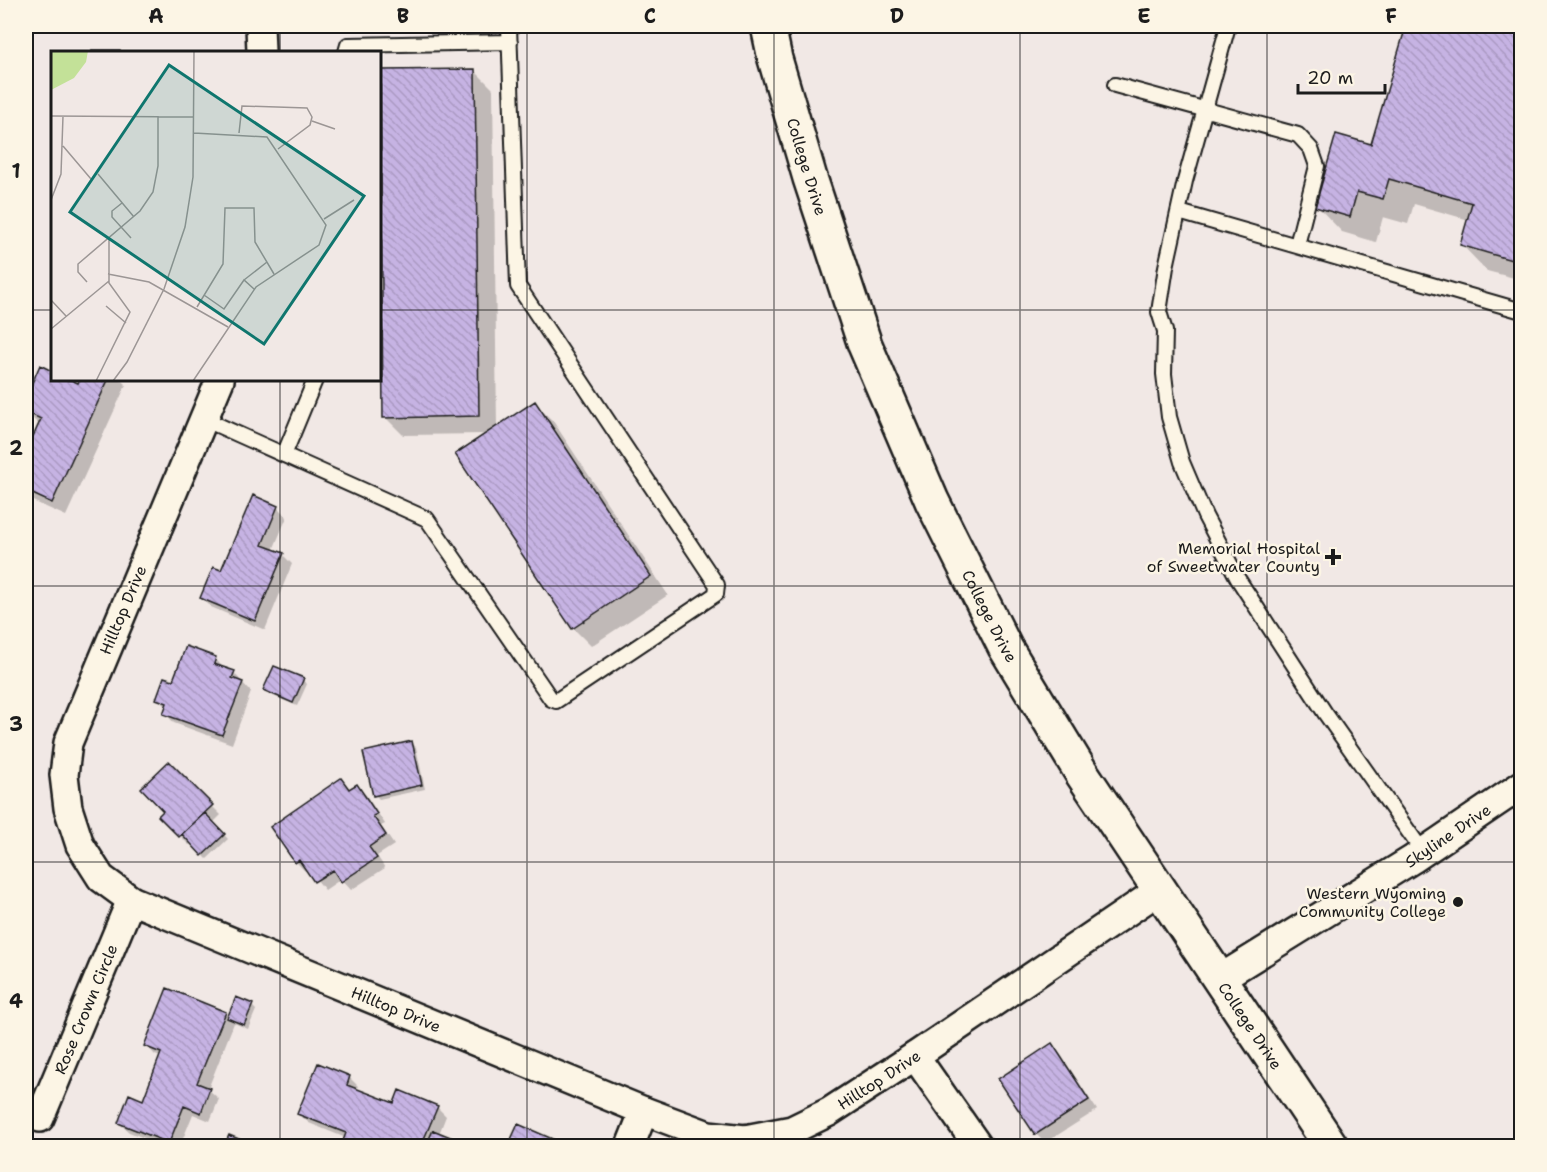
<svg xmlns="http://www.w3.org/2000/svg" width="1547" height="1172" viewBox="0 0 1547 1172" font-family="'Shantell Sans',sans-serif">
	<defs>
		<pattern id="building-back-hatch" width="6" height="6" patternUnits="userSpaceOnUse" patternTransform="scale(1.5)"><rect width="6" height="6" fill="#c6b3e3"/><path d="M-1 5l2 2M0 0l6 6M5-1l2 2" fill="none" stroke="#aa99c2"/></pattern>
	</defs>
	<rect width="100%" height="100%" fill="#f1e8e5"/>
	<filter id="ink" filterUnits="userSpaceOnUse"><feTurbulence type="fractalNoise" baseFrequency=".0167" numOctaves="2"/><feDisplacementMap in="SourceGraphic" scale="12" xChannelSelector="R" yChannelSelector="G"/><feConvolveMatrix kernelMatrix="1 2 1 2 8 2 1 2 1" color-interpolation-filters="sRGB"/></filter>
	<g filter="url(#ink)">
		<path fill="#0003" d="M1403,26h119v254l-35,-9 -25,-26 7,-25 -55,-16 -6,20 -25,-7 -7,25 -34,-10 -25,-26 55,-60 35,-119z
			M474,70l19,19 4,339 37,-25 19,18 115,174 -77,51 -18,-18 -85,-194 -85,1 -18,-18z
			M41,367l11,6v7h15l12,5 2,-5h40l5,5 -60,131 -40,-18v-42l14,-31 -14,-12v-13z
			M253,497l25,11 9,9 -14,33 10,5 9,9 -27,66 -54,-23 -9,-9 20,-26z
			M215,658l9,11 10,4 17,19 -19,52 -58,-21 -9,-10 2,-5 -9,-9 16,-17z
			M303,680l4,4 -10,22 -28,-12 -4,-4z
			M411,743l5,4 9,42 -46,10 -4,-4z
			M169,763l52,52 -8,8 15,16 -21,20 -15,-16 -3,2 -8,-8 3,-2 -19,-24z
			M341,780l10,10 5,-4 10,9 19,29 -4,2 13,19 -17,11 8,12 -34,22 -10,-11 -16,11 -17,-21 -3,2 -9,-9z
			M252,1006l4,4 -8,19 -14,-6 -26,66 11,10 -9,22 -17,-7 -13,32h-15l-36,-14 -10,-9 25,-21 17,-45 -6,-2 -9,-10 79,-32 4,4z
			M1052,1045l9,10 36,55 -52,33 -9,-9z
			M349,1077l9,9 -1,4 38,15 42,2 9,9 -7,18 30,12h-126l3,-8 -37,-15 -10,-9z
			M518,1126l39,17 3,3h-51z"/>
		<path fill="url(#building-back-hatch)" stroke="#1c1c1c" stroke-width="1.5" d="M1406,26h116v237l-62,-18 12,-42 -83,-24 -6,20 -26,-7 -7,25 -35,-10 21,-73 35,10z
			M92,50h28v2h-28z
			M475,69l4,347 -96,2 -3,-348z
			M40,365l12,6v9h19l7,3 2,-3h28l-56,123 -26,-12v-39l15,-33 -15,-7v-15z
			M535,401l116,175 -79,53 -117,-175z
			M253,495l25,11 -16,39 22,8 -29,68 -55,-23 13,-31 8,3z
			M186,646l30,11 -2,7 21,7 -3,7 11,4 -21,53 -59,-21 4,-11 -11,-4 8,-22 9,3z
			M274,666l30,12 -11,25 -30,-13z
			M412,741l10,44 -49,11 -10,-44z
			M169,761l44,44 -34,32 -21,-21 5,-5 -22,-23z
			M341,778l8,11 8,-5 20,30 -4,2 13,19 -17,12 8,11 -36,24 -8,-12 -19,12 -15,-22 -4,3 -25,-36z
			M205,813l20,21 -23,22 -20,-22z
			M167,988l59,24 -29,71 13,5 -9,25 -17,-7 -15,37 -51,-20 11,-29 14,6 18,-47 -17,-7z
			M236,997l17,7 -9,21 -17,-7z
			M1052,1043l37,57 -54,35 -37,-56z
			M318,1063l32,13 -3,9 47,18 5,-13 39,16 -17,40h-24l-15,-5 -3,5h-38l5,-13 -49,-19z
			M518,1124l39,17 -2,5h-47z
			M433,1130l40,16h-47z
			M229,1135l27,11h-32z"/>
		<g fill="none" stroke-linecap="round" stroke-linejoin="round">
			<g stroke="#1c1c1c" stroke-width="18">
				<path id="lane" d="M1228,26l-43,155 -19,86 -7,45 6,19 -1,43 5,43 13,45 23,54 33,63 87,134 98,139
					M346,52l2,-7 162,-3
					M1115,85l183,50 13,14 6,17 -20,79
					M1179,212l343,99
					M204,419l223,100 124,180 5,2 160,-107 1,-9 -199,-299 -9,-260
					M284,455l31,-75"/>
			</g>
			<g stroke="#1c1c1c" stroke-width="32">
				<g id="street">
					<path d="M260,26l1,26"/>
					<path id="s1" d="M220,380l-152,363 -4,32 4,33 12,37 21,33 30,22 513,211 64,24 37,4 47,-9 37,-18 86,-56 246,-167"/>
					<path id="s2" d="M1219,979l194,-120 109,-74"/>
					<path d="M915,1056l63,90"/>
					<path id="s3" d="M40,1118l91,-218"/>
					<path d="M630,1146l14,-35"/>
				</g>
			</g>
			<g stroke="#1c1c1c" stroke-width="38">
				<g id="secondary">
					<path id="s4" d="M768,26l7,33 35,119 55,167 67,156 73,146 76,125 250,374"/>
				</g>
			</g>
			<use href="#lane" stroke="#fcf5e5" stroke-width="14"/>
			<use href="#street" stroke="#fcf5e5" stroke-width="27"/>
			<use href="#secondary" stroke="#fcf5e5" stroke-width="33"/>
		</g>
	</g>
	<path fill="none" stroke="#1c1c1c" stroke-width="1.5" stroke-opacity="0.55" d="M280,26v26M527,26v1120M774,26v1120M1020,26v1120M1267,26v1120M26,310h26M380,310h1142M280,380v766M26,586h1496M26,862h1496"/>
	<g fill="#1c1c1c" stroke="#fcf5e5" stroke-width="2">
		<path d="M1330 548h6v6h6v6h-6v6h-6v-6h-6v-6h6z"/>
		<circle cx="1458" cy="902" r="6"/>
	</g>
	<g text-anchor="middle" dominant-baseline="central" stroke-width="5" stroke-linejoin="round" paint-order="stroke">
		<g font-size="16" fill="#1c1c1c" stroke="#fcf5e5">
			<text stroke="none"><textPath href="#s4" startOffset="146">College Drive</textPath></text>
			<text transform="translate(123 610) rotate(-67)">Hilltop Drive</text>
			<text stroke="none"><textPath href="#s4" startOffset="632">College Drive</textPath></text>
			<text stroke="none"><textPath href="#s2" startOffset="270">Skyline Drive</textPath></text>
			<text stroke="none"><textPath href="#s3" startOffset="118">Rose Crown Circle</textPath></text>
			<text stroke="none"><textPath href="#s1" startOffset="861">Hilltop Drive</textPath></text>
			<text stroke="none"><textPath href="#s4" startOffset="1118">College Drive</textPath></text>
			<text stroke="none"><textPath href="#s1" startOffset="1383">Hilltop Drive</textPath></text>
		</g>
		<g font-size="16" fill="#1c1c1c" stroke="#fcf5e5" text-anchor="end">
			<text x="1320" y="548">Memorial Hospital<tspan x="1320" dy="18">of Sweetwater County</tspan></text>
			<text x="1446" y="893">Western Wyoming<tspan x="1446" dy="18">Community College</tspan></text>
		</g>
	</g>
	<g transform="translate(51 51)">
		<rect width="330" height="330" fill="#f1e8e5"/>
		<path d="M0,0h37l-2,11 -12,16 -23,12z" fill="#c3e198"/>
		<path fill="none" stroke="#9c9695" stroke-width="1.5" d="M0,65l143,1M261,70l23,8M188,82l3,-27 65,2 5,9 -2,8 -32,24M12,95l28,33M47,123l36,43M0,149l10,-26 2,-58M71,152l-10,8v6l19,21M273,168l30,-19M57,223l41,8 79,45M193,229l23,-18M36,231l-9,-10v-8l62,-53 13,-19 5,-26v-50M153,244l20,14 20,-29 10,9M0,249l15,16M55,255l20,17M146,256l26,-43 2,-56h29l1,34 19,32M0,278l58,-48M45,330l34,-69 -21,-29v-45M62,330l14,-19 37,-73 21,-62 8,-50 1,-126M142,330l63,-94 63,-42 7,-20 -59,-88 -73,-4"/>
		<path fill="#0f766e" fill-opacity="0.15" stroke="#0f766e" stroke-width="3" d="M118,14l195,131 -100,148 -194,-132z"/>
		<rect width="330" height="330" fill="none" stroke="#1c1c1c" stroke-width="3"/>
	</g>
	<rect width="1547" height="1172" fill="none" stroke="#fcf5e5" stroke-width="66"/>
	<path d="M1298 84v9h87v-9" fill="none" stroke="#1c1c1c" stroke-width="3"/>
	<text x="1307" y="84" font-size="18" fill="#1c1c1c" stroke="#fcf5e5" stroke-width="4.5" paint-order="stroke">20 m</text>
	<rect x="33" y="33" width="1481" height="1106" fill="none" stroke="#1c1c1c" stroke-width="2"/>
	<g font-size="20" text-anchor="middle" font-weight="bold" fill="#1c1c1c">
		<text x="156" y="23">A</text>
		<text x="403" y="23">B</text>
		<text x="650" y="23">C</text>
		<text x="897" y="23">D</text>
		<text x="1144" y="23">E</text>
		<text x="1391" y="23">F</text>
		<text x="16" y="178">1</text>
		<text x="16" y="455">2</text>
		<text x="16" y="731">3</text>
		<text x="16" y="1008">4</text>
	</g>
</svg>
